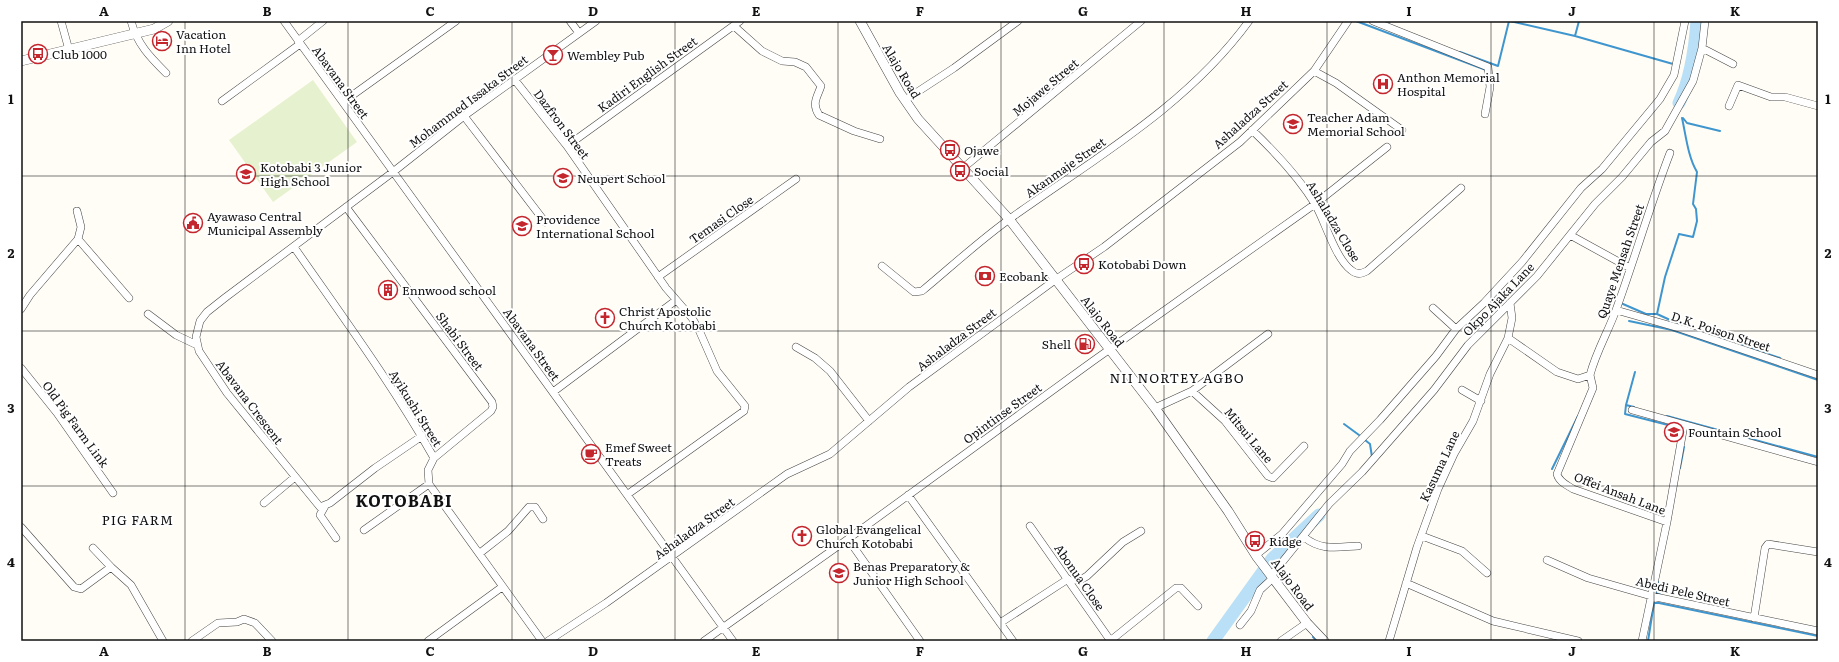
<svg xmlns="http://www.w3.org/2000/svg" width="1839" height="662" viewBox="0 0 1839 662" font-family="Literata,serif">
	<rect width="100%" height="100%" fill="#fffdf5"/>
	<path fill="#e6f2cf" d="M313,80l44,62 -84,60 -44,-62z"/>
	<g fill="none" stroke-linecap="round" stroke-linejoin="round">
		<path stroke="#3f96cf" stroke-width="2" d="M1356,21l130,49
			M1510,21l65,15
			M1579,21l-4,15 98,28
			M1389,22l1,-1
			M1460,52l38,14 11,-45
			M1683,118l4,5 33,8
			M1623,304l23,10h11l24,11
			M1657,314l8,-37 14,-43 14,3 4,-16 -1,-12 -3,-5 4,-32c-9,-15 -11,-36 -15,-54
			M1629,321l43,9 146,50
			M1706,333l22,8
			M1738,344l42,14
			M1635,372l-9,33 -1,9 47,12
			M1626,405l8,2
			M1667,416l151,41
			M1344,424l15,11
			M1365,440l5,4 2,13
			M1680,468l4,-21
			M1552,469l26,-53
			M1658,582l-2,11 5,2
			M1313,637l4,4
			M1648,641l6,-38h5l159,33"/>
		<path stroke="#b9e0f7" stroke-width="13" d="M1679,103c12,-25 16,-54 18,-82
			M1213,641l59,-82 47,-44"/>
		<g stroke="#444" stroke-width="8">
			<path id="minor" d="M61,21l8,29
				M131,21c6,23 19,36 35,52
				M284,21l449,620
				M570,21l9,12
				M1373,21l115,46 2,20 -5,27
				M734,26l28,25 20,10 13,1 11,5 15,19c-3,10 -10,17 -2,29l35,16 26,8
				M298,41l25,-20
				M1702,48l31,16
				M1314,71l22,12 66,47
				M514,79l53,67 99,142 26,30 7,12 18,41 28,35 -1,5 -116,83
				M905,100l49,-32 64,-47
				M222,101l78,-57
				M343,102l113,-81
				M1729,106l9,-21 33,12h14l33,9
				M464,116l81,106
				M1252,130c23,22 46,46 63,74 10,17 20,54 36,66 6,5 10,4 16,1l94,-83
				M567,146l173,-125
				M963,168l178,-147
				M346,207l146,195 1,5 -2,4 -57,47
				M1570,235l60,33
				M78,239l51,59
				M294,247c48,69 99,138 140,211l-6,12 1,14 113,157
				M882,266l32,26 8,-1c29,-24 58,-51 89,-73 84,-60 176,-112 238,-197
				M658,277l138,-98
				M1433,308l23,21
				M21,309l9,-14 48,-56 3,-12 -4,-16
				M1616,310l63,18 139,47
				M148,314l28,21 21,10
				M1508,338l49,34 21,7 12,-4
				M796,347l19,11 15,13 39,50
				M21,368l36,45 56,80
				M1590,375c6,-23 18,-43 26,-65 19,-52 34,-105 54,-157
				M1590,375l3,13 -36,86c2,8 10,11 16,15l94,33
				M1462,390l19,11
				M1192,391l33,30 43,55 5,2 31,-32
				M553,392l122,-91
				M1155,408l37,-17 76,-57
				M1632,410l186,52
				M422,436l-47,32 -45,35 -10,4 -93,-114 -28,-42 -3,-14 4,-16 7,-9 19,-15 167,-125 71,-56 132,-95
				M908,495l105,146
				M264,503l31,-26
				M325,506l-5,9 16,23
				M1030,526l80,114
				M21,527l53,60 7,2 30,-22 -18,-19
				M364,530l65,-46
				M1422,536l40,15 25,22
				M1304,537c17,14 33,10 54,9
				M848,539l72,102
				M480,553l28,-22 21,-24h6l8,12
				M1256,555l26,-21 60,-70 8,-13 30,-31 56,-64 20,-27 28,-26 38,-41 59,-74 21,-19 58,-70 14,-24 11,-54
				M1547,560l41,18 63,18 167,35
				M111,567l20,18 32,56
				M1271,576l58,-72 33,-32 72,-82 34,-45 69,-69 58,-72 27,-27 29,-35 14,-11 28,-50 9,-33 3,-27
				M1070,581l12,-2 5,-3 36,-34 18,-11
				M1406,583l87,38 85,20
				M1754,618l11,-70 3,-4 50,8
				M1000,623l68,-44
				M1240,625l11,-14 9,-21 13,-12
				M192,641l26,-18 19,-1 7,-3 11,4 17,18
				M428,641l74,-54
				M548,641l58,-38 181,-129 43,-20 79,-67 146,-107 49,-33 136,-105 74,-71 34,-50
				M704,641l144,-102 245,-178 222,-157 72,-57
				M1110,641l66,-53h5l17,18
				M1281,641l26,-18
				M1389,641l28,-94 21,-58 16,-35 19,-33 17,-47 18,-36 4,-20 -2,-15
				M1642,641l25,-119 17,-97"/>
		</g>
		<g stroke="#444" stroke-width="10">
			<path id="tertiary" d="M860,21l40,72 18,26 91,100 146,189 73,103 29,46 50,66 17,18
				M21,61l133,-32 14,-8"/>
		</g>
		<use href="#minor" stroke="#fff" stroke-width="7"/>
		<use href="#tertiary" stroke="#fff" stroke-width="9"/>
	</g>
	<path fill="none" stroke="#111" stroke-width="1" stroke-opacity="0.55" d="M185,21v620M348,21v620M512,21v620M675,21v620M838,21v620M1001,21v620M1164,21v620M1327,21v620M1491,21v620M1654,21v620M21,176h1797M21,331h1797M21,486h1797"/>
	<defs>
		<g id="hotel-ring" transform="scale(1)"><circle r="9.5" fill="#fff" stroke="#c4262e" stroke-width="1.5"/><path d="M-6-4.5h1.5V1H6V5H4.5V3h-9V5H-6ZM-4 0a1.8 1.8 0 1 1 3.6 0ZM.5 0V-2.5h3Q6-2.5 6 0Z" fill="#c4262e"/></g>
		<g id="bus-ring" transform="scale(1)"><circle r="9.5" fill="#fff" stroke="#c4262e" stroke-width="1.5"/><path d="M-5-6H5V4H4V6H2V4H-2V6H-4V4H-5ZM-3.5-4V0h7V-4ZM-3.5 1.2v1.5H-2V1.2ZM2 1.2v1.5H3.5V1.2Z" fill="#c4262e"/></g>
		<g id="bar-ring" transform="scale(1)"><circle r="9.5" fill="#fff" stroke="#c4262e" stroke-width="1.5"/><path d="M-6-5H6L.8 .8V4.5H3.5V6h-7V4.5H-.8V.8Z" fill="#c4262e"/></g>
		<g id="hospital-ring" transform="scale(1)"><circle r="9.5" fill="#fff" stroke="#c4262e" stroke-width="1.5"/><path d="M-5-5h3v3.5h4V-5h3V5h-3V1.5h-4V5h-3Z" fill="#c4262e"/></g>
		<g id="school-ring" transform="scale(1)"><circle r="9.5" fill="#fff" stroke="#c4262e" stroke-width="1.5"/><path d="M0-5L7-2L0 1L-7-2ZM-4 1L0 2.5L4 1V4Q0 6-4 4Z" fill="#c4262e"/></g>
		<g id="civic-ring" transform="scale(1)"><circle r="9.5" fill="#fff" stroke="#c4262e" stroke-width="1.5"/><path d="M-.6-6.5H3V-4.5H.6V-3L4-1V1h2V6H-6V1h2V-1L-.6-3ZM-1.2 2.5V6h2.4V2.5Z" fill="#c4262e"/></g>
		<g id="bank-ring" transform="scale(1)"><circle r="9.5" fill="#fff" stroke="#c4262e" stroke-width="1.5"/><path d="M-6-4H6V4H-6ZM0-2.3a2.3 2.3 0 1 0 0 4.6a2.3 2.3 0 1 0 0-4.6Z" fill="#c4262e"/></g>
		<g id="building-ring" transform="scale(1)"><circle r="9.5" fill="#fff" stroke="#c4262e" stroke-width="1.5"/><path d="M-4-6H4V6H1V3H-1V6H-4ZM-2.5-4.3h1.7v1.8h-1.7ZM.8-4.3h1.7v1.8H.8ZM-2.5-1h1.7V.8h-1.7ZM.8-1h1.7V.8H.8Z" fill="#c4262e"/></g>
		<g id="church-ring" transform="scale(1)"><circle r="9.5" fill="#fff" stroke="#c4262e" stroke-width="1.5"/><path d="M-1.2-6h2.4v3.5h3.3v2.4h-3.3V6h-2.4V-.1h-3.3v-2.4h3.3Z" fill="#c4262e"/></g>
		<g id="fuel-ring" transform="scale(1)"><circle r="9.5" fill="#fff" stroke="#c4262e" stroke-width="1.5"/><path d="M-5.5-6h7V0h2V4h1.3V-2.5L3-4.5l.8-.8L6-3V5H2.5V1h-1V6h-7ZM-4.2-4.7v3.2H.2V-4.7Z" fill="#c4262e"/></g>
		<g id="cafe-ring" transform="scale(1)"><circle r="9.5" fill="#fff" stroke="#c4262e" stroke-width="1.5"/><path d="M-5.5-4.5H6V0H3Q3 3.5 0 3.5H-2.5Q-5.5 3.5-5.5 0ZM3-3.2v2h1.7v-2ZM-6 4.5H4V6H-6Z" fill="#c4262e"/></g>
	</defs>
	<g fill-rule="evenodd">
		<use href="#hotel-ring" x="162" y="41"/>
		<use href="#bus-ring" x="38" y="54"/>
		<use href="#bar-ring" x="553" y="55"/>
		<use href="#hospital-ring" x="1383" y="84"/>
		<use href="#school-ring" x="1293" y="124"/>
		<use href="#bus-ring" x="950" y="150"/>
		<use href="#bus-ring" x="960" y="171"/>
		<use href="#school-ring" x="246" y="174"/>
		<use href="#school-ring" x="563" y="178"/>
		<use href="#civic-ring" x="193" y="223"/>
		<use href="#school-ring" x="522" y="226"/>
		<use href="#bus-ring" x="1084" y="264"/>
		<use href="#bank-ring" x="985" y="276"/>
		<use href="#building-ring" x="388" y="290"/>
		<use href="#church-ring" x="605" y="318"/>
		<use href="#fuel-ring" x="1085" y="344"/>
		<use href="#school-ring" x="1674" y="432"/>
		<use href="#cafe-ring" x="591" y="454"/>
		<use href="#church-ring" x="802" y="536"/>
		<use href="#bus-ring" x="1255" y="541"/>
		<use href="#school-ring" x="839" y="573"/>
	</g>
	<g text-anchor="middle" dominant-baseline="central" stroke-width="4" stroke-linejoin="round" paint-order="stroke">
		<g font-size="12" fill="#111" stroke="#fff" text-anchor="start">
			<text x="176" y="34">Vacation<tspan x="176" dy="14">Inn Hotel</tspan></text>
			<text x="52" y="54">Club 1000</text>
			<text x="567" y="55">Wembley Pub</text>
			<text x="1397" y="77">Anthon Memorial<tspan x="1397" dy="14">Hospital</tspan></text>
			<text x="1307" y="117">Teacher Adam<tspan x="1307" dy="14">Memorial School</tspan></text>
			<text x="964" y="150">Ojawe</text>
			<text x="260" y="167">Kotobabi 3 Junior<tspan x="260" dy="14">High School</tspan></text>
			<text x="974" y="171">Social</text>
			<text x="577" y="178">Neupert School</text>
			<text x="207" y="216">Ayawaso Central<tspan x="207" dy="14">Municipal Assembly</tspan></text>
			<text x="536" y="219">Providence<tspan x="536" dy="14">International School</tspan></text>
			<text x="1098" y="264">Kotobabi Down</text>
			<text x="999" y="276">Ecobank</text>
			<text x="402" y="290">Ennwood school</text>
			<text x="619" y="311">Christ Apostolic<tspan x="619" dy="14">Church Kotobabi</tspan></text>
			<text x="1071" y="344" text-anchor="end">Shell</text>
			<text x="1688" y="432">Fountain School</text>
			<text x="605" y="447">Emef Sweet<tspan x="605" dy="14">Treats</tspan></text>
			<text x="816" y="529">Global Evangelical<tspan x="816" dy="14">Church Kotobabi</tspan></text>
			<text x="1269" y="541">Ridge</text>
			<text x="853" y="566">Benas Preparatory &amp;<tspan x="853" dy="14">Junior High School</tspan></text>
		</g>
		<g font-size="12" fill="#111" stroke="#fff">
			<text transform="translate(902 71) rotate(59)">Alajo Road</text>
			<text transform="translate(647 74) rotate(-36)">Kadiri English Street</text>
			<text transform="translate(341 82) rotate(54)">Abavana Street</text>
			<text transform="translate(1045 87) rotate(-40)">Mojawe Street</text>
			<text transform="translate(468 101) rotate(-37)">Mohammed Issaka Street</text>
			<text transform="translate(1250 114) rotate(-42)">Ashaladza Street</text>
			<text transform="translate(562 124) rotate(53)">Dazfron Street</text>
			<text transform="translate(1065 167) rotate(-35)">Akanmaje Street</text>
			<text transform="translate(721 219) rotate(-35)">Temasi Close</text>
			<text transform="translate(1334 221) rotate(59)">Ashaladza Close</text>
			<text transform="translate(1620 261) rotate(-71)">Quaye Mensah Street</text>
			<text transform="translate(1498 299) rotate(-46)">Okpo Ajaka Lane</text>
			<text transform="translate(1103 321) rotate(52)">Alajo Road</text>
			<text transform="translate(1721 331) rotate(18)">D.K. Poison Street</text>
			<text transform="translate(956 339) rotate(-37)">Ashaladza Street</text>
			<text transform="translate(460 341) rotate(53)">Shabi Street</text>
			<text transform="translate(532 344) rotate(54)">Abavana Street</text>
			<text transform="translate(250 402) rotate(53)">Abavana Crescent</text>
			<text transform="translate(416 408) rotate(58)">Ayikushi Street</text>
			<text transform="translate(1002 413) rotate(-36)">Opintinse Street</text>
			<text transform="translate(76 424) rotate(54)">Old Pig Farm Link</text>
			<text transform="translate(1249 435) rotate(50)">Mitsui Lane</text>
			<text transform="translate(1439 466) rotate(-65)">Kasuma Lane</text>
			<text transform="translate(1620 493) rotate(21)">Offei Ansah Lane</text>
			<text transform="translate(694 528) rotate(-36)">Ashaladza Street</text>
			<text transform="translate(1080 577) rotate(55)">Abonua Close</text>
			<text transform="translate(1293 584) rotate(53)">Alajo Road</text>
			<text transform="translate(1683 591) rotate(13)">Abedi Pele Street</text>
		</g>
		<g font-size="13" letter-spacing="1" fill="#111" stroke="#fff">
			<text x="1177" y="377">NII NORTEY AGBO</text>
			<text x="138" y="519">PIG FARM</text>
		</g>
		<g font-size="16" font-weight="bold" letter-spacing="1" fill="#111" stroke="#fff">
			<text x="404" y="500">KOTOBABI</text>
		</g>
	</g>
	<rect width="1839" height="662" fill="none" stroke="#ffffff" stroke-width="44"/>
	<rect x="22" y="22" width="1795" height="618" fill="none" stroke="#111" stroke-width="1.5"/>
	<g font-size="13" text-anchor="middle" font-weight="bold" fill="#111">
		<text x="104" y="16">A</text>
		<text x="267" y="16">B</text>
		<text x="430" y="16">C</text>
		<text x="593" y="16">D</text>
		<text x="756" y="16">E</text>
		<text x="920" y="16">F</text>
		<text x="1083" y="16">G</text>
		<text x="1246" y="16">H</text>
		<text x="1409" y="16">I</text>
		<text x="1572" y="16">J</text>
		<text x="1735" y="16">K</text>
		<text x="11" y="104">1</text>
		<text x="1828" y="104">1</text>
		<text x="11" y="258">2</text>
		<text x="1828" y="258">2</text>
		<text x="11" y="413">3</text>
		<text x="1828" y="413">3</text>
		<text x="11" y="567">4</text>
		<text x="1828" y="567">4</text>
		<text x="104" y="656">A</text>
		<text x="267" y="656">B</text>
		<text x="430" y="656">C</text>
		<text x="593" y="656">D</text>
		<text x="756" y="656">E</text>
		<text x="920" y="656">F</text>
		<text x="1083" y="656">G</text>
		<text x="1246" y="656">H</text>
		<text x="1409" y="656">I</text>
		<text x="1572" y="656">J</text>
		<text x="1735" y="656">K</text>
	</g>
</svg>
